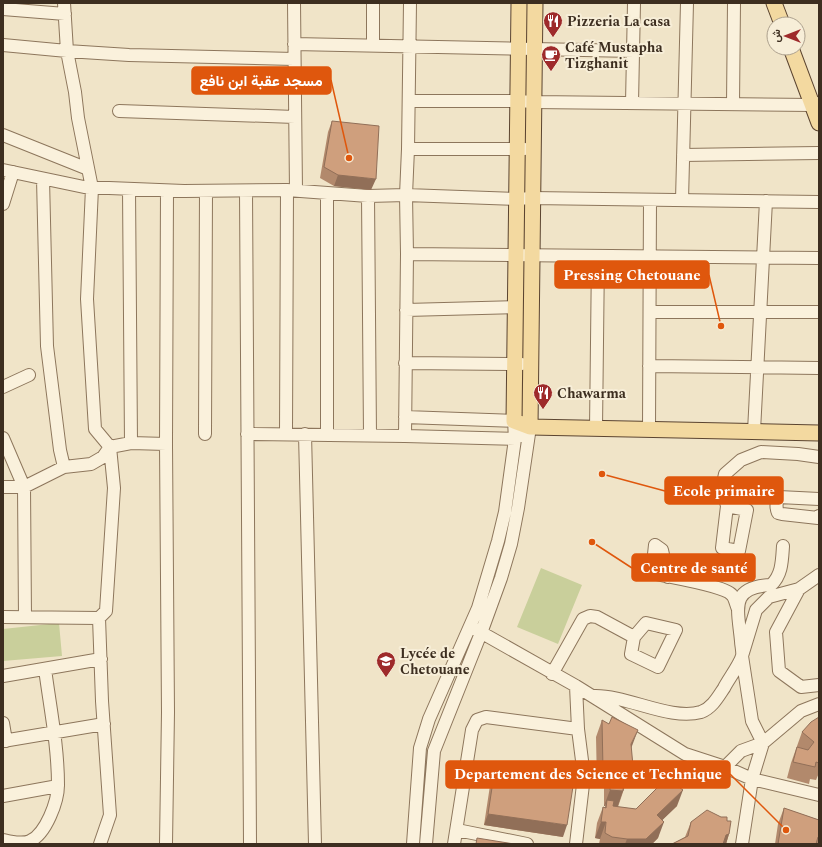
<svg xmlns="http://www.w3.org/2000/svg" width="822" height="847" viewBox="0 0 822 847" font-family="Spectral,Vazirmatn,serif">
	<rect width="100%" height="100%" fill="#f0e4c8"/>
	<path fill="#c9cf9b" d="M541,568l41,17 -24,59 -41,-17z
		M59,623l3,33 -59,5v-32z"/>
	<g fill="none" stroke-linecap="round" stroke-linejoin="round">
		<g stroke="#8d765c" stroke-width="14">
			<path id="minor" d="M64,3l3,48 62,4 165,4
				M294,3l2,188
				M373,3v43
				M3,9l62,5
				M294,44l340,7
				M3,45l64,6 8,41 3,26 14,70 -5,111 8,130 15,18 4,41 -8,123 -7,7 -96,-1
				M409,101h109l15,1 279,3 7,-2
				M632,103l2,-100
				M733,104l1,-101
				M119,111l176,6
				M3,135l85,34
				M408,149h117
				M683,155l136,-2
				M3,170l81,17 100,4 103,-1 81,6 38,-1 111,4 15,-1 287,4
				M43,179l4,167 13,104 4,17
				M129,189l2,254
				M246,191l4,653
				M327,193v242
				M368,196l2,239
				M682,200l5,-197
				M3,204l10,-32
				M407,254l412,4
				M406,310l109,-3
				M650,312h169
				M405,363l117,1
				M649,366l170,2
				M3,387l26,-12
				M405,417l109,4 1,18 -10,73 -7,29 -20,67 -49,111 -9,29 -7,96
				M596,428l2,-172
				M649,429l1,-229
				M754,431l12,-230
				M205,434l1,-243
				M247,434l158,2 2,-182 -1,-59 2,-46 2,-146
				M286,434l1,-244
				M305,434l10,410
				M405,436l110,3 7,-5
				M3,438l21,49 1,130
				M166,444l1,-253
				M3,487h21l40,-20 27,-3 12,-7 7,-10 21,-4 35,1 2,268 -2,132
				M819,499l-40,-2c-3,5 -3,11 -1,16l4,1 36,4 1,-2
				M727,506l20,4 -8,41 -17,-3 5,-42 -5,-18 3,-14 16,-14 20,-8 37,2 21,3
				M668,577l-6,-27 -7,-5 -3,28c15,4 71,12 80,22 3,3 4,10 6,14
				M799,589l-23,43 3,39 22,16 18,-2
				M99,618l3,83 8,114 -10,29
				M475,629l101,57 109,68 40,13 27,12 67,16
				M552,674l31,-55 7,-3 7,1 37,20 12,-14 30,7 -18,37 -27,-13 3,-17
				M3,676l98,-17
				M594,696c33,-1 76,25 107,16 11,-4 17,-15 23,-24 4,-8 16,-24 18,-32 1,-4 -1,-11 -1,-15 -3,-32 -12,-54 30,-56 11,-10 11,-24 12,-39
				M3,723l3,18
				M3,741l101,-17
				M725,767l16,-16 22,-8 -11,-22 -10,-65 14,-46 13,-13 30,-8 20,-14
				M3,796l55,-10
				M457,830l70,14
				M3,840c6,2 21,4 27,1 16,-7 28,-40 28,-56 0,-39 -8,-78 -13,-116
				M426,844l8,-93 47,-118 20,-55 10,-34 7,-36 12,-81
				M454,844l18,-114 5,-10 9,-3 92,12 -2,-43
				M576,844l8,-68 -6,-47
				M742,844l10,-65 11,-36 38,-32 18,-7"/>
		</g>
		<g stroke="#5b4430" stroke-width="17">
			<path id="major" d="M519,3l-5,418 16,6 289,6
				M774,3l8,21
				M791,48l28,75
				M530,427l5,-424"/>
		</g>
		<use href="#minor" stroke="#faf1dc" stroke-width="12"/>
		<use href="#major" stroke="#f3d9a0" stroke-width="15"/>
	</g>
	<path fill="#b2896c" d="M332,121l39,69 -37,-4 -14,-8 8,-46z
		M819,717v56l-3,7 -6,-1 -1,5 -22,-6 4,-15 11,-31z
		M602,720l29,28 2,18 -9,23 -6,18 18,2 23,-23 3,-10 14,9 1,21 -15,14 -4,18 -6,6h-53l1,-5 -5,-1 2,-15 6,-16h2v-1h-1v-21h-7l-1,-48z
		M495,768l68,69 -79,-12 7,-46z
		M784,808l35,12v24h-44l3,-20z
		M727,821l2,13 -3,10h-54l13,-7 6,-15z"/>
	<path fill="#916f58" d="M338,175l38,4 -5,11 -37,-4z
		M638,730l-6,16 -7,15 6,-17z
		M633,766l-6,16 -4,8v1l-6,17 -11,-2 1,-6 -2,6h-1l6,-16z
		M603,769h7l-6,16h-7z
		M683,790l-6,16 -26,25 6,-16z
		M488,814l79,11 -4,12 -79,-12z
		M601,822h5l-6,17 -5,-1z
		M664,822l-6,16 -6,6h-27l2,-5z
		M729,834l-3,10h-4l4,-9z"/>
	<path fill="#cf9f7d" stroke="#916f58" d="M332,121l47,5 -3,53 -38,-4 -14,-8z
		M612,717l26,13 -7,14 2,22 -4,8 -6,2 1,4 -1,11 -13,-1v-21h-7l-1,-49 7,4z
		M819,717v46l-3,-1 -1,5 -22,-5 4,-15 11,3 6,-8 -12,-10 9,-10z
		M495,768l79,12 -7,45 -79,-11z
		M662,776l15,3 -1,6 7,5 -26,25 7,7 -18,17h-19l-15,-2 -7,-4 1,-11h-5l2,-15 3,1 1,-8 7,1 -1,5 23,3 25,-25z
		M784,808l35,12v17h-1l-2,7h-38z
		M707,810l14,7h6v4h4l-2,13 -3,1 -3,9h-51l16,-8 3,-14z
		M477,838l37,6h-38z"/>
	<defs>
		<g id="restaurant-pin" transform="scale(1)"><path d="M0 17L-7.5 6A9.5 9.5 0 1 1 7.5 6Z" fill="#9e2a2b" stroke="#f7eed8"/><path d="M-5-6h1v4h1v-4h1v4h1v-4h1v5L-1.5 .5V6h-2V.5L-5-1ZM5-6V6H3V1.5H1.5Q1.5-4 5-6Z" fill="#fff"/></g>
		<g id="cafe-pin" transform="scale(1)"><path d="M0 17L-7.5 6A9.5 9.5 0 1 1 7.5 6Z" fill="#9e2a2b" stroke="#f7eed8"/><path d="M-5.5-4.5H6V0H3Q3 3.5 0 3.5H-2.5Q-5.5 3.5-5.5 0ZM3-3.2v2h1.7v-2ZM-6 4.5H4V6H-6Z" fill="#fff"/></g>
		<g id="school-pin" transform="scale(1)"><path d="M0 17L-7.5 6A9.5 9.5 0 1 1 7.5 6Z" fill="#9e2a2b" stroke="#f7eed8"/><path d="M0-5L7-2L0 1L-7-2ZM-4 1L0 2.5L4 1V4Q0 6-4 4Z" fill="#fff"/></g>
	</defs>
	<g fill-rule="evenodd">
		<use href="#restaurant-pin" x="553" y="21"/>
		<use href="#cafe-pin" x="551" y="55"/>
		<use href="#restaurant-pin" x="543" y="393"/>
		<use href="#school-pin" x="386" y="661"/>
	</g>
	<g text-anchor="middle" dominant-baseline="central" stroke-width="4" stroke-linejoin="round" paint-order="stroke">
		<g font-size="14" font-weight="bold" fill="#3d2e20" stroke="#f7eed8" text-anchor="start">
			<text x="567" y="21">Pizzeria La casa</text>
			<text x="565" y="47">Café Mustapha<tspan x="565" dy="16">Tizghanit</tspan></text>
			<text x="557" y="393">Chawarma</text>
			<text x="400" y="653">Lycée de<tspan x="400" dy="16">Chetouane</tspan></text>
		</g>
	</g>
	<path fill="none" stroke="#df570d" stroke-width="1.5" d="M349 158L331 80M721 326L709 275M602 474L665 491M592 542L632 568M786 830L730 774"/>
	<g fill="#df570d" stroke="#f7eed8" stroke-width="1.5">
		<circle cx="349" cy="158" r="4"/>
		<circle cx="721" cy="326" r="4"/>
		<circle cx="602" cy="474" r="4"/>
		<circle cx="592" cy="542" r="4"/>
		<circle cx="786" cy="830" r="4"/>
	</g>
	<g fill="#df570d" stroke="#df570d" stroke-width="1.5">
		<rect x="192" y="67" width="139" height="27" rx="4"/>
		<rect x="555" y="261" width="154" height="27" rx="4"/>
		<rect x="665" y="477" width="118" height="27" rx="4"/>
		<rect x="632" y="554" width="123" height="27" rx="4"/>
		<rect x="446" y="761" width="284" height="27" rx="4"/>
	</g>
	<g font-size="15" text-anchor="middle" font-weight="bold" fill="#fff">
		<text x="261" y="86">مسجد عقبة ابن نافع</text>
		<text x="632" y="280">Pressing Chetouane</text>
		<text x="724" y="496">Ecole primaire</text>
		<text x="694" y="573">Centre de santé</text>
		<text x="588" y="779">Departement des Science et Technique</text>
	</g>
	<rect width="822" height="847" fill="none" stroke="#3d2e20" stroke-width="8"/>
	<g transform="translate(786 36) rotate(270)"><circle r="19" fill="#f7eed8" stroke="#ada18e"/>
	<path d="M0-3L7 15L0 10L-7 15Z" fill="#9e2a2b"/>
	<text y="-6" font-size="11" font-weight="bold" text-anchor="middle" fill="#3d2e20">ش</text>
	</g>
</svg>
